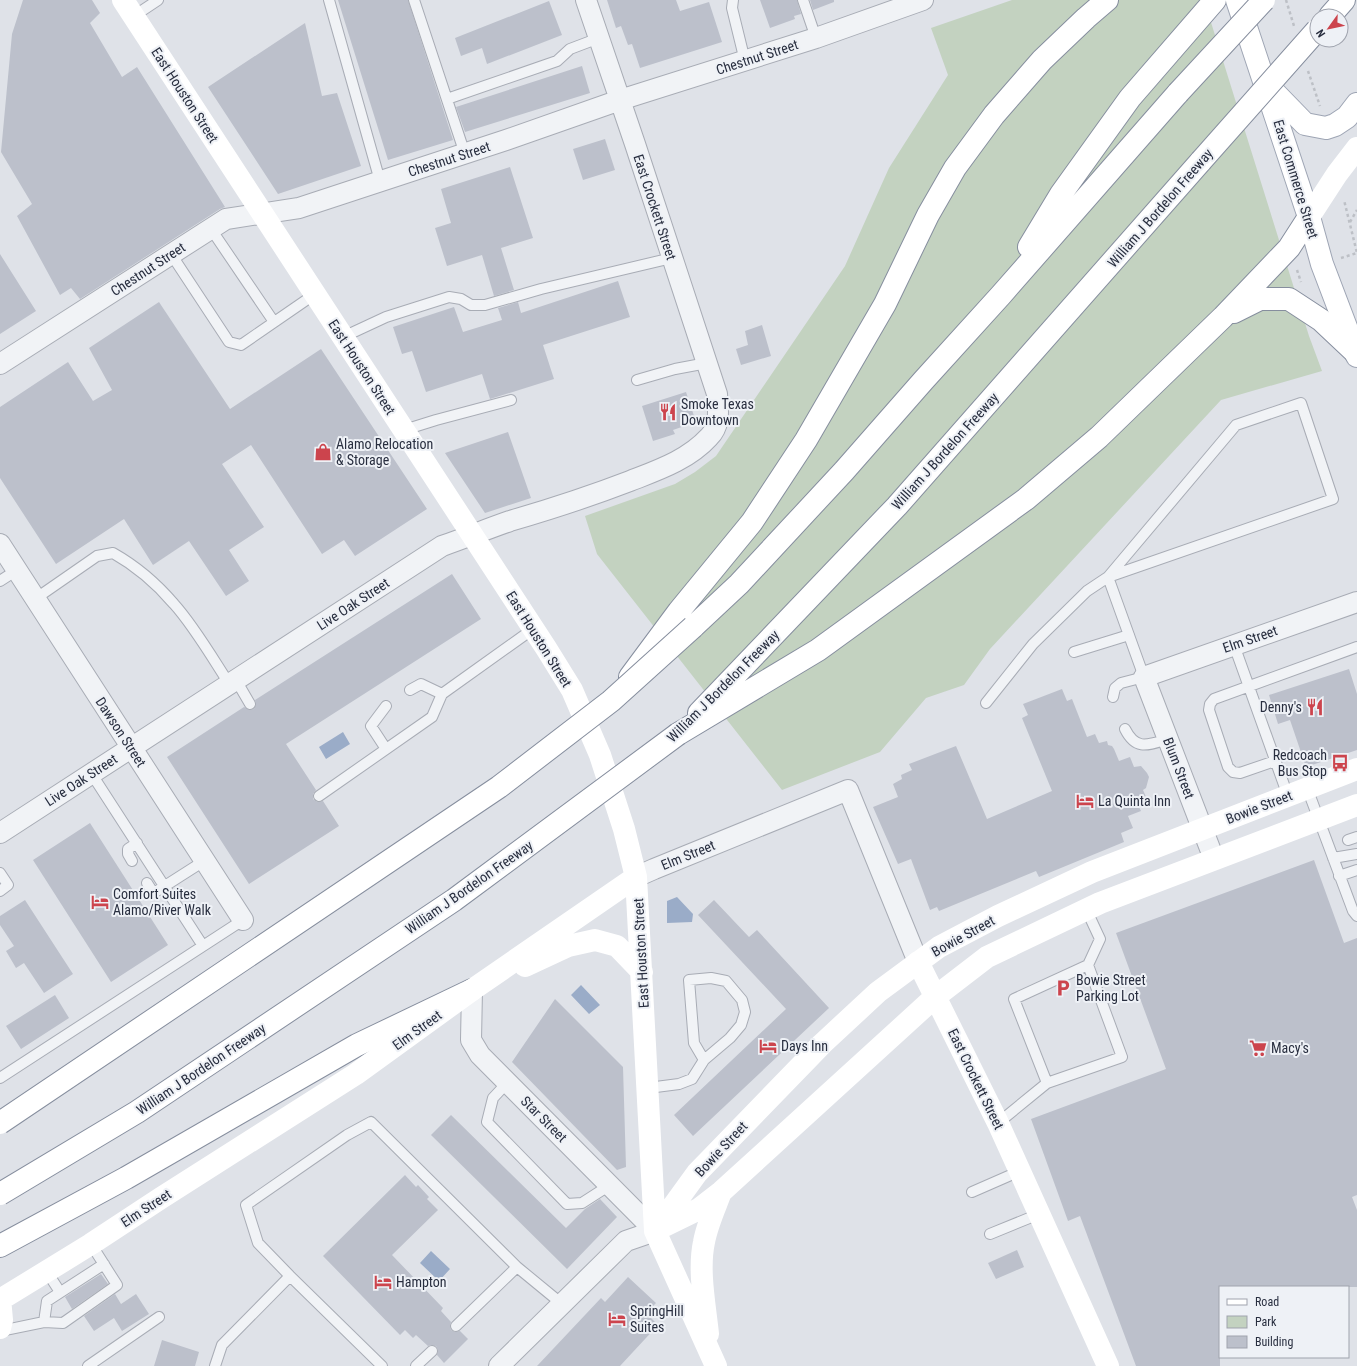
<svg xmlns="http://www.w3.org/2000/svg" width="1357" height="1366" viewBox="0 0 1357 1366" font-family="'Roboto Condensed',sans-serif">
	<rect width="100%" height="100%" fill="#dfe2e8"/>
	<path fill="#c3d2c0" d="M1012,0h192l105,336 13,35 -101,29 -231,249 -26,36 -38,13 -46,54 -98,38 -185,-236 -12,-38 90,-32 20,-12 21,-16 129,-190 44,-98 59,-93 -17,-47z"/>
	<path fill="#9aacc8" d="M343,732l7,12 -24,15 -7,-12z
		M677,897l16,17 -1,8 -25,1v-22z
		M581,985l19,20 -11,9 -18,-19z
		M431,1251l19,18 -11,12 -19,-18z"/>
	<path fill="#bcc0cb" d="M23,0h69l8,13 -10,10 32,54 15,-10 88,140 -5,2 -140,90 -9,-11 -11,7 -43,-79 15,-12 -31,-52 11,-118z
		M338,0h70l45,140 -65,20z
		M607,0h69l4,11 29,-9 13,40 -82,26 -8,-24 -4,1 -7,-19 -5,2z
		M760,0h37l4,14 -7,2 1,3 -25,9z
		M810,0h24v2l-21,8z
		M549,1l13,34 -75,29 -5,-16 -21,8 -6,-18z
		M305,23l17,73 15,-3 24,73 -83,28 -70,-107z
		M582,66l8,27 -125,39 -9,-25z
		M605,139l10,31 -32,10 -10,-31z
		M510,167l23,71 -32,10 13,42 -20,6 -12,-41 -35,11 -12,-38 16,-5 -10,-34z
		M0,254l36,57 -36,23z
		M618,281l12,36 -87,28 11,34 -64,20 -8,-25 -56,18 -14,-41 -10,3 -9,-27 61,-20 9,25 39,-12 -4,-12 20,-6 3,11z
		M159,302l71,107 91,-60 106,160 -72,47 -11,-16 -22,14 -71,-109 -29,19 42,63 -35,23 20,31 -23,15 -37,-55 -36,24 -29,-46 -68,45 -56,-86v-71l68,-45 25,39 19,-11 -23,-42z
		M762,325l9,31 -30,9 -5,-16 12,-4 -3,-14z
		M686,392l10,30 -23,8 2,4 -22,7 -11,-35z
		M508,432l23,66 -46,15 -40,-60z
		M452,574l29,45 -195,125 30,46 -3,4v5l4,3 6,-1 16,25 -90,58 -82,-127 77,-50 6,3 4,-1 2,-5 -1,-4z
		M1349,669l8,25v56l-51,17 -16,-47 -12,4 -9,-29z
		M1062,689l5,12 5,-2 15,38 8,-3 4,9 8,-2 1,4 4,1 2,3 5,12 11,-4 4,10 7,-1 6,7 2,4 -3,11 -3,2 4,9 -10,4 4,8 -13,5 5,12 -12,5 3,9 -85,35 -3,-6 -97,40 -2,-4 -7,3 -19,-51 -13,5 -25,-57 25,-10 -5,-13 9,-5 -1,-4 11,-5 -3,-6 47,-18 31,73 65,-28 -30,-73 6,-3 -5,-11z
		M90,823l78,122 -57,37 -78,-122z
		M1314,860l30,83 13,-5v257l-5,2 5,13v77h-137v79h-84l-56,-150 -12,5 -37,-102 135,-50 -50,-136z
		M25,900l48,74 -29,19 -20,-30 -8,5 -10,-17 8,-5 -14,-21v-9z
		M714,900l35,37 8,-7 72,78 -136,128 -19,-21 112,-106 -88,-94z
		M55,995l14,23 -48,31 -15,-23z
		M555,999l68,68 3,100 -9,3 -105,-108z
		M451,1115l115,113 19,-19 15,-10 17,18 -50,52 -136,-134z
		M405,1175l11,12 2,-2 11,12 -2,2 11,11 -46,45 51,53 -2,3 10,11 -1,3 1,5 4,2 5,-1 8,8 -24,24 -7,-8 1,-5 -2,-4 -5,-1 -3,1 -12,-11 -3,3 -8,-8 -5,5 -77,-79z
		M1017,1250l7,17 -28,12 -8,-16z
		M101,1274l7,10 -36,25 -7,-12z
		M628,1277l28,26 -10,10 12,12 -38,41h-83l64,-68 4,4z
		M115,1294l6,10 15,-10 13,20 -27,17 -8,-13 -20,13 -10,-15z
		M162,1340l37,12 -4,14h-41z"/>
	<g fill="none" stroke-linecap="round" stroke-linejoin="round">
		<g stroke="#a8acb5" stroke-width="12">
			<path id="lane" d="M329,0l51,181
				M414,0l51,154
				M733,0l-1,8 13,53
				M803,0l13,38
				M134,16l24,-16
				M447,99l110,-38 13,-12 29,-11
				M211,229l63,93
				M171,254l58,88 12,3 74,-51
				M343,337l43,-20 63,-20 12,2 10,6h14l56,-16 131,-31
				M637,380l38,-11 32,-6
				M404,430l32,-10 75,-20
				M0,581l17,-11
				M35,599l62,-43 16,-3c23,13 44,31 61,51 20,22 39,55 56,81
				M1234,645l54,151
				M1074,652l55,-17
				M236,680l14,24
				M410,690l11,-6 21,10
				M986,703l47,-59 54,-53 21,-14 225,-78 -32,-96 -65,22 -128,152 36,100 -23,6 -6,5 -2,9
				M1125,729c11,22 23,16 43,10
				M386,749l-15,-23 15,-20
				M1275,761l-35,12 -7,-1 -5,-5 -19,-57 1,-6 4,-5 143,-52
				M91,773l112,173
				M1307,788l46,123 4,5
				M319,796l113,-79 10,-23 91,-65
				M1348,840l9,-3
				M1333,858l24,-4
				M132,861l-4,-7v-5l9,-6
				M0,873l8,12 -8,6
				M1339,876l18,-6
				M147,883l5,8h5l47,-30
				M0,1078l243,-158
				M507,1083l-14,15 -6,24 80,82 15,-1 28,-18
				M1047,1083l-33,-84 74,-34
				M648,1088l31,-4 13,-5 12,-19 26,-22 11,-13 4,-13 -3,-12 -16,-19 -15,-3 -22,2 5,63 10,17
				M998,1123l49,-40 75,-26 -34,-92 12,-26 -14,-30
				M972,1192l48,-21
				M990,1234l49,-20
				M47,1272l13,20
				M44,1322l3,-21 57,-37
				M456,1326l61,-59
				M0,1331l44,-9 19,1 54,-38 -26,-41
				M88,1366l71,-49
				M215,1366l7,-21 68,-69
				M382,1366l-92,-90 -32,-33 -12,-38 101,-70 24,-13 146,145 45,37
				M416,1366l16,-15"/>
		</g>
		<g stroke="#a8acb5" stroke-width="22">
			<path id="street" d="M0,364l226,-145 73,-11 207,-68 114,-40 196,-62 107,-38
				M0,544l243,376
				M0,833l442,-287c23,-8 45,-17 68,-25 41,-12 81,-25 120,-40 28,-11 58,-21 79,-44 12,-12 9,-27 8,-43l-82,-250 -49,-144
				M1214,859l-70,-182 213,-75
				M636,877l18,-8 194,-79 70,172
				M472,990l-1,50 9,15 175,176 -29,10 -127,125"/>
		</g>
		<g stroke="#9ea5b4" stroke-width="24">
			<path id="primary" d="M1237,0l72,217 13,47 35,92
				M1270,88l35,36 21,4 9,-3 12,-8 10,-13"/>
		</g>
		<g stroke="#868e9e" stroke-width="24">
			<path id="highway" d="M1330,16l14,-16
				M1029,247l32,-53 69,-96 85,-98
				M1234,312l26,-13h29l32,21 34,32
				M693,627l46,-43 105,-113 79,-90 78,-86 177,-202
				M630,677l49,-66 73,-89 54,-82 79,-136 43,-89 27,-47 39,-53 48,-55 44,-42 21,-18
				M699,713l198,-207 304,-345
				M678,734l140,-84 208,-151 73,-62 124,-120 66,-69 20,-31
				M0,1246l126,-68 231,-133 115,-55"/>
		</g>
		<path stroke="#bdc0c6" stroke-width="2.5" stroke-dasharray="3 3" stroke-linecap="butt" d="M1286,0l8,26
			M1308,71l12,35
			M1350,222l7,-12
			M1341,258l16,-5 -13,-53
			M1297,270l4,12"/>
		<use href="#lane" stroke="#f1f3f6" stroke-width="10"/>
		<use href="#street" stroke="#f1f3f6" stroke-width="20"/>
		<path stroke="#fff" stroke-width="22" d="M123,0l423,648 26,42 28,65 24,74 12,48 19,354 61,135
			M1309,217l28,-43 20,-26
			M918,962l80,161 110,243
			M525,966l43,-20 27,-6 22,6 25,26
			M658,1229l41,-20 22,-17 214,-195 52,-40 113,-54 257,-98
			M655,1231l42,-58 125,-129 56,-52 61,-45 59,-31 94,-44 265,-103
			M0,1298l2,22 -2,8
			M0,1300l91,-56 70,-46 195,-124 116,-84 164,-113
			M708,1334c-3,-29 -10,-64 -4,-92 3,-17 11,-34 17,-50"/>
		<use href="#primary" stroke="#fff" stroke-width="22"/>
		<use href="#highway" stroke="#fff" stroke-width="22"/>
		<g stroke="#868e9e" stroke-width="24" stroke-linecap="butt">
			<path id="highway-bridge" d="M1178,93l86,-93
				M1201,161l116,-131
				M0,1123l499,-336 112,-86 82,-74
				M0,1194l137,-82 317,-212 224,-166"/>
		</g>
		<use href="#highway-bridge" stroke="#fff" stroke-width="22"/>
	</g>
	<defs>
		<g id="restaurant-bare" transform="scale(1.38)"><path d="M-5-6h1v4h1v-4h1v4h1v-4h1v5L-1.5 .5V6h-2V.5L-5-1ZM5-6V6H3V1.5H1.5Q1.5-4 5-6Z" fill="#cc444d" stroke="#eef1f6" stroke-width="2.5" paint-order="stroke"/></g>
		<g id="shop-bare" transform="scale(1.38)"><path d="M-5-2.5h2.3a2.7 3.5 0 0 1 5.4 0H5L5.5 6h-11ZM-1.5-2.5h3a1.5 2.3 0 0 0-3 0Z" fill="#cc444d" stroke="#eef1f6" stroke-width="2.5" paint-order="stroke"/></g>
		<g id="bus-bare" transform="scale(1.38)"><path d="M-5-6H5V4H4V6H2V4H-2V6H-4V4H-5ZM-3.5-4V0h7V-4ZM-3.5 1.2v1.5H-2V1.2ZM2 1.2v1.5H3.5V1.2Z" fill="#cc444d" stroke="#eef1f6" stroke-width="2.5" paint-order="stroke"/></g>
		<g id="hotel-bare" transform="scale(1.38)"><path d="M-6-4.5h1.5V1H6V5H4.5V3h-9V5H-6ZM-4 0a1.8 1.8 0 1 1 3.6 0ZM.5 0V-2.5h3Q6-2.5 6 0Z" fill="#cc444d" stroke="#eef1f6" stroke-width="2.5" paint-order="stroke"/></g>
		<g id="parking-bare" transform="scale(1.38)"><path d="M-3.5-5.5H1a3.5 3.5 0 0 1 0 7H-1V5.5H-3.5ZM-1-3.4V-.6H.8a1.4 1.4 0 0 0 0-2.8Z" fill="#cc444d" stroke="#eef1f6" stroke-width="2.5" paint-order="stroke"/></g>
		<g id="supermarket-bare" transform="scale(1.38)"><path d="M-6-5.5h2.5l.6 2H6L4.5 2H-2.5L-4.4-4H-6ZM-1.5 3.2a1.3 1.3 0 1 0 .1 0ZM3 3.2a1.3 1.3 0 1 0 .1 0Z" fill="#cc444d" stroke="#eef1f6" stroke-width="2.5" paint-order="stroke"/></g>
	</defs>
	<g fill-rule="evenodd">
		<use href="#restaurant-bare" x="668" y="412"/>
		<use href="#shop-bare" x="323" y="452"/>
		<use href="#restaurant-bare" x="1315" y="707"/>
		<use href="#bus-bare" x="1340" y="763"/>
		<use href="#hotel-bare" x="1085" y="801"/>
		<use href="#hotel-bare" x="100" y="902"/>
		<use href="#parking-bare" x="1063" y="988"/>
		<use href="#hotel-bare" x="768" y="1046"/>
		<use href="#supermarket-bare" x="1258" y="1048"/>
		<use href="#hotel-bare" x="383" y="1282"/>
		<use href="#hotel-bare" x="617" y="1319"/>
	</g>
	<g text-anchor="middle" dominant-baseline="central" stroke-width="4" stroke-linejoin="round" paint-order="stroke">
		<g font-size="14" fill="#282e3f" stroke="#eef1f6">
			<text transform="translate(757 57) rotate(-18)">Chestnut Street</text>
			<text transform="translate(185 95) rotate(57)">East Houston Street</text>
			<text transform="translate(449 159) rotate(-18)">Chestnut Street</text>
			<text transform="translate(1296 179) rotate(73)">East Commerce Street</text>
			<text transform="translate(655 207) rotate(72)">East Crockett Street</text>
			<text transform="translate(1160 208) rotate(-49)">William J Bordelon Freeway</text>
			<text transform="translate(148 269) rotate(-33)">Chestnut Street</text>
			<text transform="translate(362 367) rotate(57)">East Houston Street</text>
			<text transform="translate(945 451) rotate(-48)">William J Bordelon Freeway</text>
			<text transform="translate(353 604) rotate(-33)">Live Oak Street</text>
			<text transform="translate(539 639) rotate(58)">East Houston Street</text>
			<text transform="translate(1250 639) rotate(-19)">Elm Street</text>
			<text transform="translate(723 686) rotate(-45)">William J Bordelon Freeway</text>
			<text transform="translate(121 732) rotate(57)">Dawson Street</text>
			<text transform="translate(1179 768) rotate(69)">Blum Street</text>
			<text transform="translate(81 780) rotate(-33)">Live Oak Street</text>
			<text transform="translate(1259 807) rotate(-21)">Bowie Street</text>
			<text transform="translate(688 855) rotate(-22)">Elm Street</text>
			<text transform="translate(469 887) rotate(-35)">William J Bordelon Freeway</text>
			<text transform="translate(963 936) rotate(-29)">Bowie Street</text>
			<text transform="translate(641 953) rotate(-93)">East Houston Street</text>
			<text transform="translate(417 1030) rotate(-36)">Elm Street</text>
			<text transform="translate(201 1069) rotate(-34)">William J Bordelon Freeway</text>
			<text transform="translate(976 1079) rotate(64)">East Crockett Street</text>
			<text transform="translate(544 1119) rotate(45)">Star Street</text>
			<text transform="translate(721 1149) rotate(-47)">Bowie Street</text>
			<text transform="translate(146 1208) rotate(-33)">Elm Street</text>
		</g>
		<g font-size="14" fill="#282e3f" stroke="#eef1f6" text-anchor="start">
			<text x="681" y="404">Smoke Texas<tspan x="681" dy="16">Downtown</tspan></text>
			<text x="336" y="444">Alamo Relocation<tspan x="336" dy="16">&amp; Storage</tspan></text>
			<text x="1302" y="707" text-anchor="end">Denny's</text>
			<text x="1327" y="755" text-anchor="end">Redcoach<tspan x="1327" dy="16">Bus Stop</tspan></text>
			<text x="1098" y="801">La Quinta Inn</text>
			<text x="113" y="894">Comfort Suites<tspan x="113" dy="16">Alamo/River Walk</tspan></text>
			<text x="1076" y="980">Bowie Street<tspan x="1076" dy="16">Parking Lot</tspan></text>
			<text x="781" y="1046">Days Inn</text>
			<text x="1271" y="1048">Macy's</text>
			<text x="396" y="1282">Hampton</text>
			<text x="630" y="1311">SpringHill<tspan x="630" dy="16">Suites</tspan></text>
		</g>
	</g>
	<rect x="1219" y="1286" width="130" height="72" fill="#eef1f6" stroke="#9fa3ad"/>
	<rect x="1227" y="1299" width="20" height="6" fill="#ffffff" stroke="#9fa3ad"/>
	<text x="1255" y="1306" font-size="12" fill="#282e3f">Road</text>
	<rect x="1227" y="1316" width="20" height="12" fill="#c3d2c0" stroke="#9fa3ad"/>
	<text x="1255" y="1326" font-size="12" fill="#282e3f">Park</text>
	<rect x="1227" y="1336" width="20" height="12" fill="#bcc0cb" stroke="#9fa3ad"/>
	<text x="1255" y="1346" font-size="12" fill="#282e3f">Building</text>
	<g transform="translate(1329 28) rotate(237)"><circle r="19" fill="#eef1f6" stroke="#9fa3ad"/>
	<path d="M0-3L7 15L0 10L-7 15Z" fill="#cc444d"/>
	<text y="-6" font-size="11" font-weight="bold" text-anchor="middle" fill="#282e3f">N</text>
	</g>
</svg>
